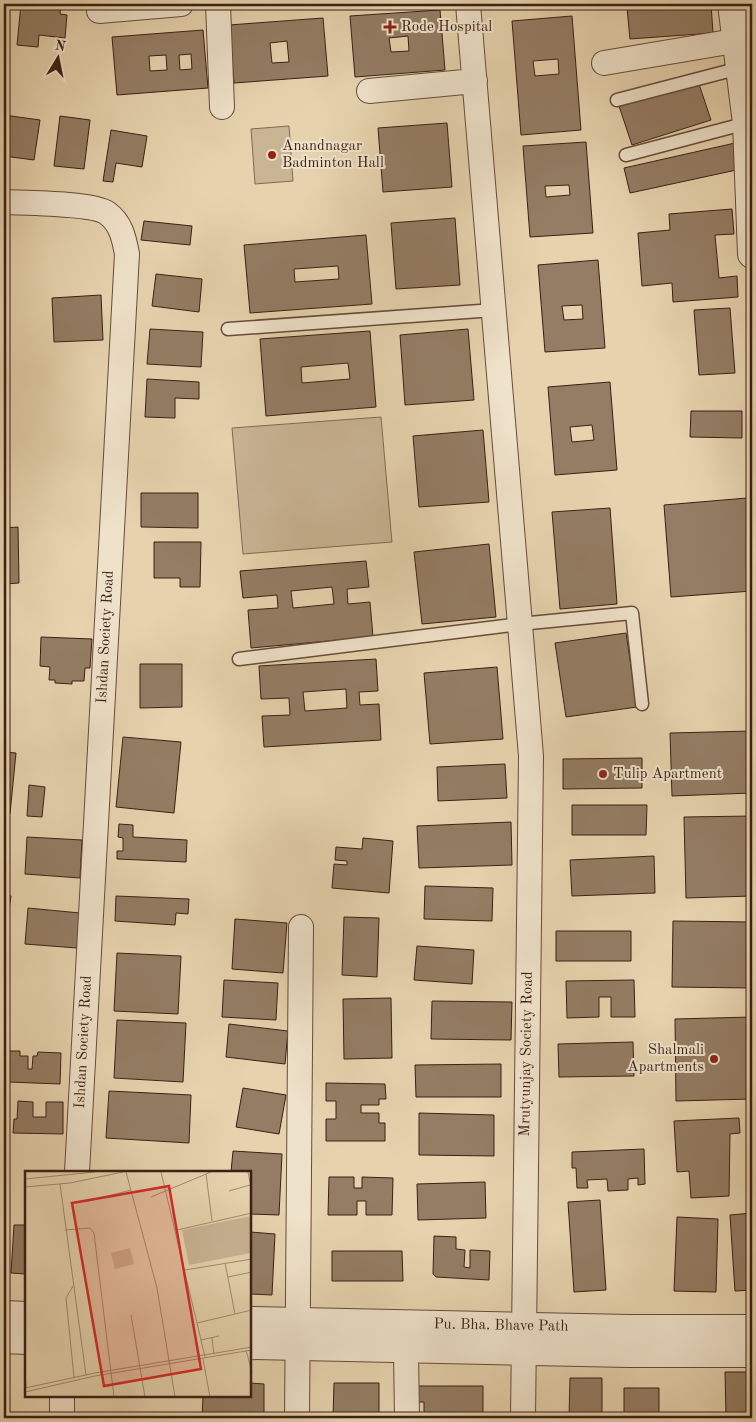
<svg xmlns="http://www.w3.org/2000/svg" width="756" height="1422" viewBox="0 0 756 1422" font-family="'Old Standard TT',serif">
	<rect width="100%" height="100%" fill="#e6d3ae"/>
	<filter id="stains"><feTurbulence type="fractalNoise" baseFrequency=".004" numOctaves="4"/><feColorMatrix values="0 0 0 0 .2 0 0 0 0 .09 0 0 0 0 .02 0 0 0 .5 -.17"/></filter>
	<radialGradient id="worn" r=".72"><stop offset=".6" stop-color="#630" stop-opacity="0"/><stop offset="1" stop-color="#630" stop-opacity=".3"/></radialGradient>
	<path fill="#c9b494" stroke="#826a54" d="M289,126l4,55 -38,3 -4,-55z
		M381,417l11,125 -149,12 -11,-126z"/>
	<path fill="#947d64" stroke="#3b1f14" fill-rule="evenodd" d="M21,4h40l-1,10 7,1 -2,23 -26,-3 -1,12 -21,-2z
		M640,4h71l2,29 -83,6 -3,-31 14,-1z
		M440,10l5,60 -90,7 -5,-61zM408,36l1,15 -18,1 -2,-14z
		M572,16l9,114 -60,5 -9,-114zM558,59l1,15 -24,2 -2,-15z
		M323,18l5,58 -94,7 -5,-58zM287,41l2,21 -17,1 -2,-20z
		M203,30l5,58 -91,7 -5,-58zM191,54l1,15 -12,1 -1,-15zM166,55l1,15 -17,1 -1,-15z
		M698,81l13,39 -79,25 -13,-39z
		M4,115l36,5 -6,40 -30,-4z
		M60,116l30,4 -6,49 -30,-3z
		M447,123l5,64 -69,5 -5,-64z
		M111,130l36,6 -5,31 -26,-4 -3,19 -10,-1z
		M586,142l7,91 -63,4 -7,-91zM569,185l1,10 -24,2 -1,-11z
		M735,143l6,26 -111,24 -6,-25z
		M732,209l2,25 -19,1 4,43 18,-2 1,21 -65,5 -1,-19 -30,3 -4,-53 32,-3 -1,-16z
		M455,218l5,67 -64,4 -5,-66z
		M144,221l48,5 -2,19 -49,-5z
		M366,235l6,69 -122,9 -6,-68zM338,266l1,13 -44,3 -1,-13z
		M598,260l7,88 -60,4 -7,-87zM582,305l1,14 -19,1 -2,-14z
		M156,274l46,5 -3,33 -47,-6z
		M101,295l2,45 -49,2 -2,-44z
		M730,308l5,65 -36,2 -5,-65z
		M150,329l53,3 -2,35 -54,-3z
		M468,329l6,71 -69,5 -5,-70z
		M370,331l6,76 -110,9 -6,-77zM348,363l2,16 -48,4 -1,-16z
		M147,379l52,3v17l-24,-1v20l-30,-1z
		M610,382l7,88 -62,5 -7,-88zM592,425l2,15 -22,2 -2,-15z
		M691,411h51v27l-52,-1z
		M483,430l6,72 -70,5 -6,-71z
		M141,493h57v35l-57,-1z
		M747,498l5,93 -81,6 -7,-92z
		M610,508l7,96 -57,5 -8,-97z
		M18,527l1,56 -15,1v-56z
		M154,542h47l-1,45h-20v-9h-26z
		M489,544l7,73 -74,7 -8,-72z
		M366,561l3,26 -22,2 1,15 22,-2 3,35 -122,11 -3,-38 30,-2 -1,-13 -34,3 -3,-27zM332,587l2,17 -41,4 -2,-17z
		M626,633l11,74 -71,10 -11,-74z
		M41,637l51,2 -2,29h-5l-1,13h-12v3l-17,-1v-3h-6l1,-13 -10,-1z
		M376,659l2,32 -19,1 1,13 19,-1 2,36 -117,7 -2,-31 28,-1 -1,-17 -28,1 -2,-33zM346,689l1,19 -42,3 -2,-19z
		M140,664h42v43l-42,1z
		M497,667l6,72 -73,5 -6,-71z
		M752,731v62l-80,3 -2,-63z
		M123,737l58,5 -7,71 -58,-6z
		M4,752l12,1 -6,61h-6z
		M642,758v30l-79,1v-30z
		M505,764l2,34 -69,3 -1,-34z
		M29,785l16,2 -3,30 -15,-1z
		M572,805h75l-1,30h-74z
		M752,816v80l-66,2 -2,-81z
		M511,822l1,43 -93,3 -2,-42z
		M119,824l14,1v12l54,3 -1,22 -69,-3v-8h6v-13l-5,-1z
		M27,837l55,3 -2,38 -55,-4z
		M363,838l30,3 -4,52 -57,-5 2,-24 13,1v-4l-12,-1 1,-13 26,2z
		M654,856l1,37 -83,3 -2,-36z
		M425,886l68,2 -1,33 -68,-2z
		M4,895l7,1 -4,27h-3z
		M116,896l73,3 -1,15 -12,-1 -1,12 -60,-4z
		M28,908l52,5 -3,35 -52,-4z
		M344,917l35,1 -2,59 -35,-2z
		M235,919l52,4 -4,50 -51,-4z
		M673,921l79,1v66l-80,-1z
		M556,931h75v30h-75z
		M417,946l57,4 -2,34 -58,-4z
		M117,953l64,3 -3,58 -64,-3z
		M224,980l54,3 -2,37 -54,-3z
		M634,980l1,37h-24v-20h-12v20l-32,1 -1,-37z
		M391,998l1,60 -48,1 -1,-60z
		M432,1001l80,1 -1,38 -80,-1z
		M752,1017v82l-76,2 -1,-82z
		M117,1020l69,3 -3,59 -69,-4z
		M229,1024l59,7 -3,33 -59,-7z
		M633,1042l1,34 -75,1 -1,-33z
		M9,1051h11v5h8v13h4l1,-13h4l1,-4 23,1 -1,31 -52,-2z
		M501,1064v33h-85l-1,-32z
		M326,1083l59,1 1,15h-7v6h-18v8h18v10h6v18h-59v-22h10v-18h-10z
		M243,1088l43,7 -7,39 -43,-7z
		M109,1091l82,4 -2,48 -83,-5z
		M18,1101l15,1v15h13v-15h17v32l-50,-1 1,-14h3z
		M419,1113l75,2v41l-75,-1z
		M739,1118l1,15 -10,1 -1,62 -38,2 -2,-27 -12,1 -3,-51z
		M644,1149l1,35 -7,1v-7l-10,1v11l-20,1 -1,-12 -20,1 1,8h-11l-1,-20h-4v-16z
		M233,1151l49,3 -3,61 -29,-1v-42h-19z
		M329,1177h25v11h8v-11l31,1 -1,37h-26v-14h-9v14h-29z
		M485,1182l1,36 -68,2 -1,-36z
		M600,1200l6,90 -32,2 -6,-90z
		M752,1213v77l-17,1 -5,-76z
		M677,1217l41,2 -2,73 -42,-1z
		M14,1225h12v49l-15,-1z
		M250,1232l25,2 -3,61 -22,-1z
		M434,1236l22,1v12l9,1 -1,17 6,1v-18l20,1 -1,29 -53,-3 -3,-3z
		M332,1251h70l1,30h-71z
		M725,1372h27v44h-26z
		M570,1378h32v40h-33z
		M250,1383l14,1v34h-62l1,-22h47z
		M334,1383h45v35h-46z
		M417,1386h66v32h-59v-16h-7z
		M624,1388h35v30h-35z"/>
	<g fill="none" stroke-linecap="round" stroke-linejoin="round">
		<g stroke="#664c3a" stroke-width="15">
			<path id="service" d="M617,100l123,-32
				M626,155l121,-32
				M228,329l266,-19
				M239,659l281,-35 112,-11 10,91"/>
		</g>
		<g stroke="#664c3a" stroke-width="26">
			<path id="minor" d="M218,4l4,103
				M468,4l63,752 -8,662
				M99,11l82,-7
				M604,63l148,-25
				M369,91l106,-10
				M4,202c21,1 89,1 103,11 14,10 17,25 20,41l-50,918
				M406,1349l1,69
				M62,1418v-22
				M297,1418l4,-491"/>
		</g>
		<g stroke="#664c3a" stroke-width="30">
			<path id="tertiary" d="M732,4l15,119 5,131
				M4,1315l22,1
				M250,1321l380,8h122
				M4,1339l22,1
				M250,1345l379,8h123"/>
		</g>
		<use href="#service" stroke="#efe2ca" stroke-width="12"/>
		<use href="#minor" stroke="#efe2ca" stroke-width="24"/>
		<use href="#tertiary" stroke="#efe2ca" stroke-width="28"/>
	</g>
	<g fill="#8f2418" stroke="#efe2ca" stroke-width="2">
		<path d="M387.5 19.5h5v5h5v5h-5v5h-5v-5h-5v-5h5z"/>
		<circle cx="272" cy="155" r="5"/>
		<circle cx="603" cy="774" r="5"/>
		<circle cx="714" cy="1059" r="5"/>
	</g>
	<g text-anchor="middle" dominant-baseline="central" stroke-width="4" stroke-linejoin="round" paint-order="stroke">
		<g font-size="15" fill="#3b1f14" stroke="#efe2ca" text-anchor="start">
			<text x="401" y="27">Rode Hospital</text>
			<text x="282" y="146">Anandnagar<tspan x="282" dy="17">Badminton Hall</tspan></text>
			<text x="613" y="774">Tulip Apartment</text>
			<text x="704" y="1050" text-anchor="end">Shalmali<tspan x="704" dy="17">Apartments</tspan></text>
		</g>
		<g font-size="15" fill="#3b1f14" stroke="#efe2ca">
			<text transform="translate(106 637) rotate(-87)">Ishdan Society Road</text>
			<text transform="translate(84 1042) rotate(-87)">Ishdan Society Road</text>
			<text transform="translate(527 1054) rotate(-89)">Mrutyunjay Society Road</text>
			<text transform="translate(501 1326) rotate(1)">Pu. Bha. Bhave Path</text>
		</g>
	</g>
	<g transform="translate(25 1171)">
		<rect width="226" height="226" fill="#e6d3ae"/>
		<path d="M226,45v37l-62,12 -7,-35zM105,77l4,16 -19,5 -4,-16z" fill="#c9b494"/>
		<path fill="none" stroke="#a28b70" stroke-width="1" d="M101,1l31,116 18,109M136,1l44,185M223,1l4,20M181,3l6,47M0,8l70,-7M35,13l26,191M0,16l45,-4 53,-11M204,20l21,-6M126,26l60,-25M60,31l46,-12M40,59l25,-2 4,5 20,164M152,59l75,-17M200,92l10,51M160,99l67,-11M203,106l24,-5M48,115l-7,12 8,79M106,144l14,82M172,152l55,-13M187,167l2,16M176,169l18,-4M221,179l6,22M178,188l7,38M0,200l1,17M0,217l70,-15 157,-26M0,221l70,-16 157,-26"/>
		<path fill="#d62828" fill-opacity="0.15" stroke="#d62828" stroke-width="2.5" d="M144,15l32,183 -97,17 -32,-183z"/>
		<rect width="226" height="226" fill="none" stroke="#3b1f14" stroke-width="2.5"/>
	</g>
	<rect width="756" height="1422" fill="none" stroke="#e6d3ae" stroke-width="20"/>
	<rect x="5" y="5" width="746" height="1412" fill="none" stroke="#3b1f14" stroke-width="2.5"/>
	<rect x="10" y="10" width="736" height="1402" fill="none" stroke="#3b1f14"/>
	<g transform="translate(58 58) rotate(10)" stroke="#efe2ca" stroke-width="4" paint-order="stroke">
	<path d="M0-4L9 19L0 12L-9 19Z" fill="#3b1f14"/>
	<text y="-8" font-size="14" font-weight="bold" text-anchor="middle" fill="#3b1f14">N</text>
	</g>
	<rect width="100%" height="100%" filter="url(#stains)"/>
	<rect width="100%" height="100%" fill="url(#worn)"/>
</svg>
